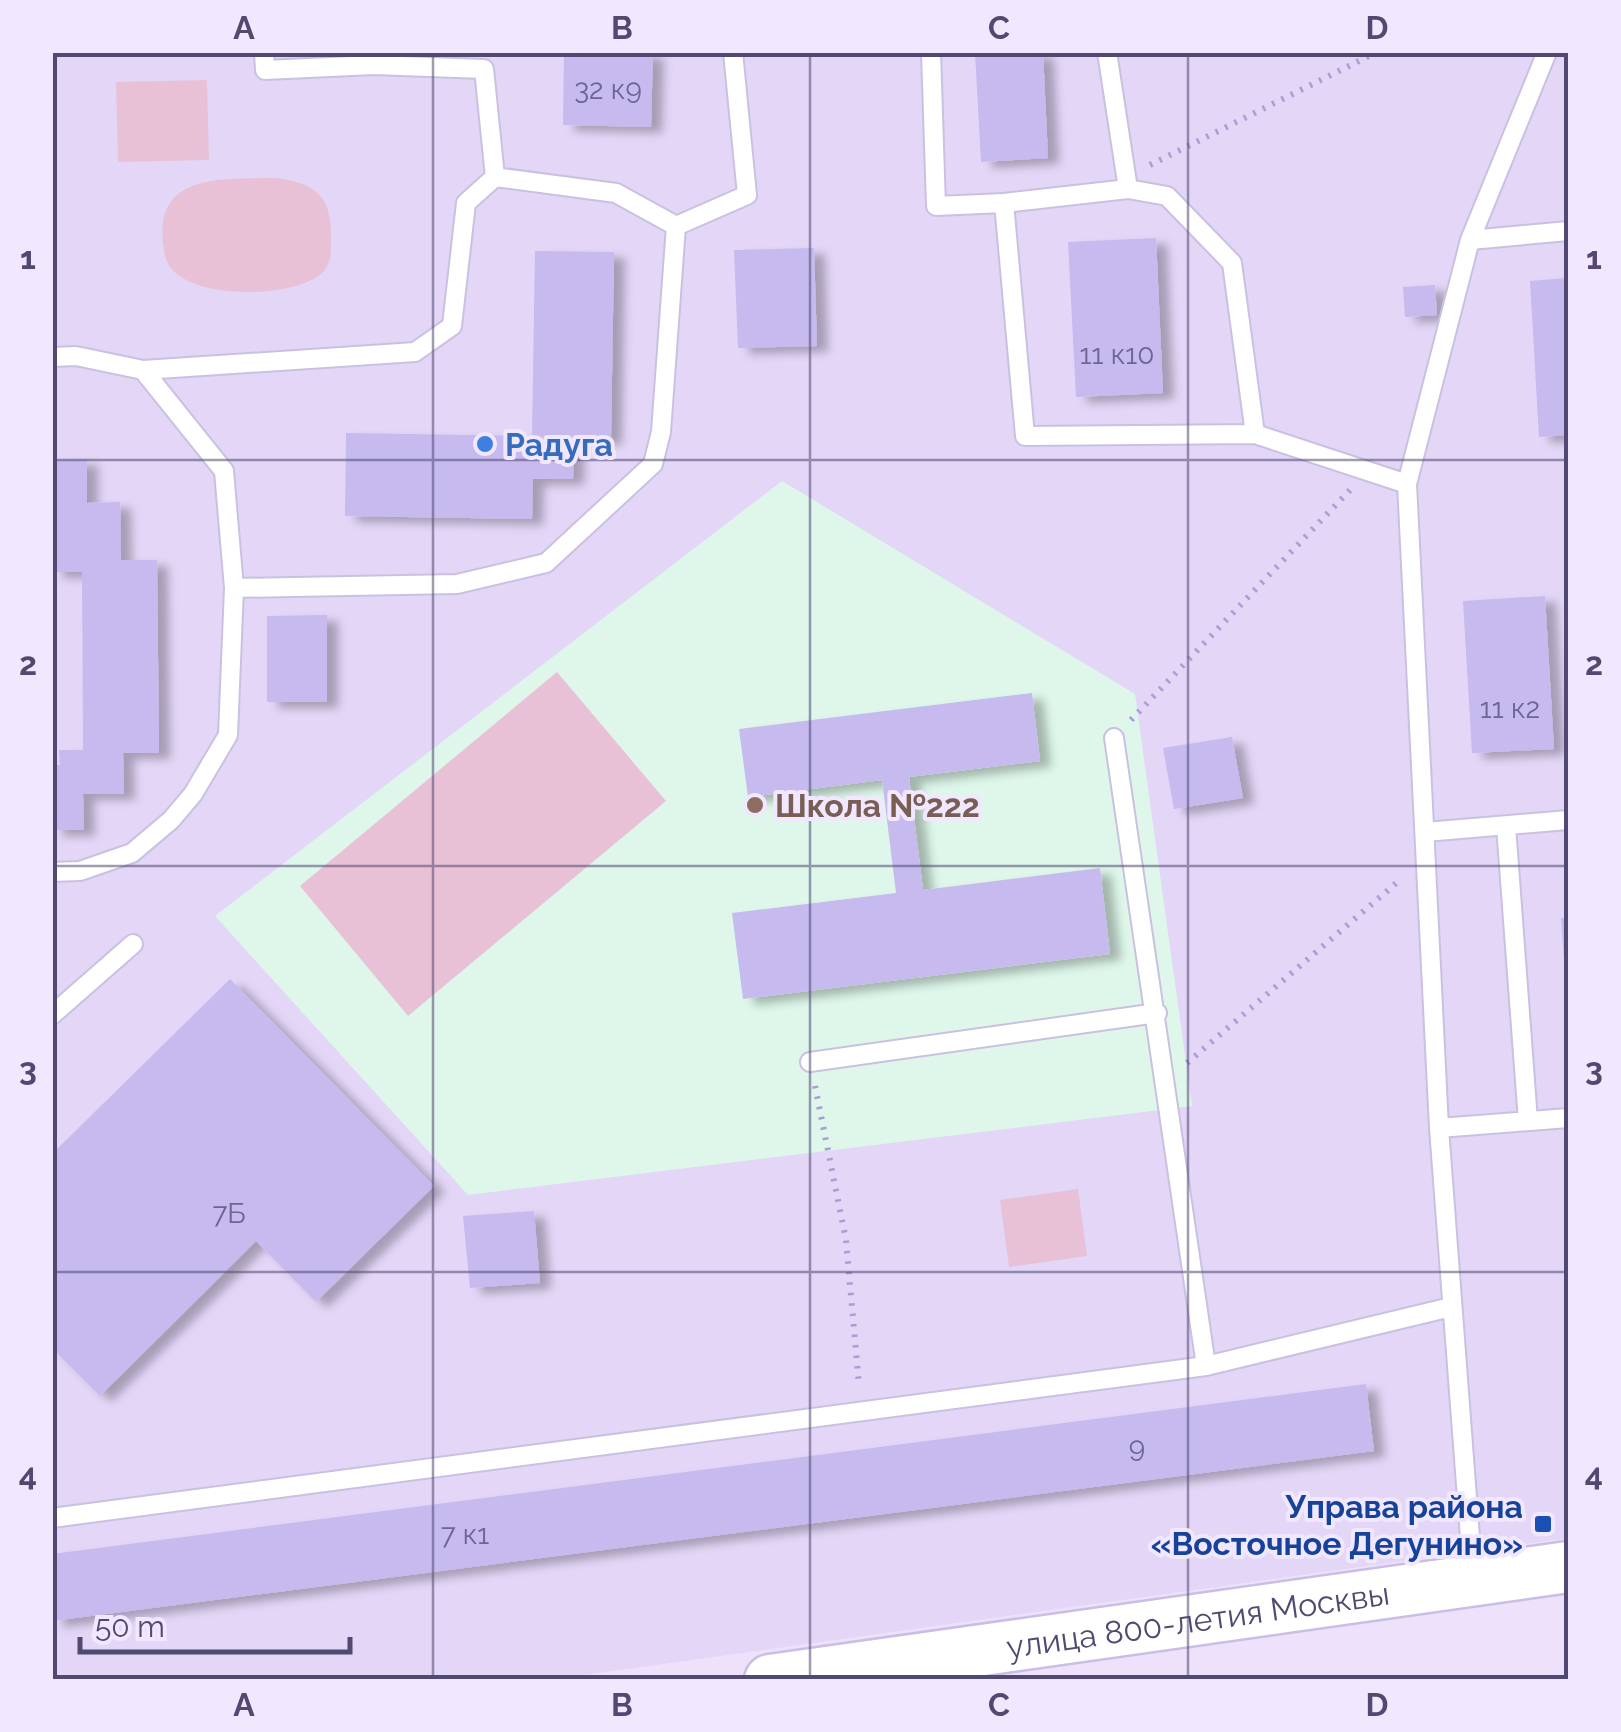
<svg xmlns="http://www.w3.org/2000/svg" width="1621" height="1732" viewBox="0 0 1621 1732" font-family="Raleway,sans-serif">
	<defs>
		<filter id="shadow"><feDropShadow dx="11" dy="6" stdDeviation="5" flood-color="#0004"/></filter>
	</defs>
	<rect width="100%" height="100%" fill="#ede1fb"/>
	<path fill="#e3d6f7" d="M52,53h1516v1485l-1013,141h-502z"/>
	<path fill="#def7ea" d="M782,481l353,213 57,412 -724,89 -253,-279z"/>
	<path fill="#e8c1d7" d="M207,80l2,80 -91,2 -2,-80z
		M277,178c38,6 54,17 54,57 0,12 1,28 -8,37 -27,28 -148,30 -158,-16 -17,-84 53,-77 112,-78z
		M557,672l109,129 -258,215 -108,-130z
		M1078,1189l9,67 -78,11 -9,-67z"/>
	<path fill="#c6baef" filter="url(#shadow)" d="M564,52h89l-2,75 -88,-2z
		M975,52h68l5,106 -67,4z
		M1156,238l7,155 -87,4 -8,-155z
		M814,248l3,98 -79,2 -4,-98z
		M535,251l79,1 -3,187h-37l-1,40h-40l-1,40 -187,-3 1,-83 186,3z
		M1568,278v157l-29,2 -9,-156z
		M1435,285l2,30 -32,2 -2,-30z
		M87,459v44l33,-1 1,58h36l2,193h-36l1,41h-41l1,36h-32v-65h8l-1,-15h24l-1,-178h-30v-112z
		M1545,596l9,153 -82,4 -9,-152z
		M327,615v87h-60v-86z
		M1032,693l8,68 -131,16 14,113 177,-22 10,86 -367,45 -11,-86 164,-20 -14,-113 -134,17 -9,-68z
		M1232,737l11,61 -69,11 -11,-61z
		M1561,918h7v72h-2z
		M230,979l204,207 -118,116 -60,-61 -156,155 -48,-48v-194z
		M534,1211l6,72 -70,5 -7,-72z
		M1366,1384l8,67 -1322,170v-67z"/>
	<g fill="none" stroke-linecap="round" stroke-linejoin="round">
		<g stroke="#cac1e1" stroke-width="22">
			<path id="lane" d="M264,52l1,18 109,-5 110,4 11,108 121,16 60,33 71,-31 -14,-143
				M931,52l5,154 68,-3 21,233 230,-2 152,50
				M1107,52l21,137
				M1004,203l124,-14 39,7 65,67 23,171
				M1470,240l98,-9
				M52,357l24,-1 67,14 272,-18 37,-26 14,-123 29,-26
				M234,588l223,-4 89,-21 107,-99 8,-32 15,-206
				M1114,738l92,628
				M1506,826l22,295
				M1425,832l143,-12
				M52,872l28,-1 52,-18 39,-33 22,-26 35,-59 6,-147 -10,-117 -81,-101
				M52,1015l81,-71
				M810,1062l347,-49
				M1439,1128l129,-10
				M52,1518l1154,-152 245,-59
				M1473,1577l-34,-449 -32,-644 63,-244 77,-188"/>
		</g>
		<g stroke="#cabee5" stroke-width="55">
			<g id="secondary">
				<path id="s1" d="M770,1680l798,-113"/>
			</g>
		</g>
		<path stroke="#aa9ed4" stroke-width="6" stroke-dasharray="2.5 8" stroke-linecap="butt" d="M1150,165l227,-113
			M1131,720l219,-230
			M1187,1063l214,-184
			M815,1086l31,154 13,145"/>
		<use href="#lane" stroke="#fff" stroke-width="18"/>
		<use href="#secondary" stroke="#fff" stroke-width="50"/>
	</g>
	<path fill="none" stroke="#514971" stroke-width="2.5" stroke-opacity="0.55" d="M433,52v1628M810,52v1628M1188,52v1628M52,460h1516M52,866h1516M52,1272h1516"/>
	<circle fill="#3f7fe0" stroke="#f1e7fe" stroke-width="4" cx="485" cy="444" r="10"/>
	<circle fill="#8d6e63" stroke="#f1e7fe" stroke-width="4" cx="755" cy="805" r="10"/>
	<rect fill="#1a4fb4" stroke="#f1e7fe" stroke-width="4" x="1533" y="1514" width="20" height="20" rx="5"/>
	<g text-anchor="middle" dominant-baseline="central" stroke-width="8" stroke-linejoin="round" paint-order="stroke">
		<g font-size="28" fill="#6e6590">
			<text x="608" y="89">32 к9</text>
			<text x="1117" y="354">11 к10</text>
			<text x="1510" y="708">11 к2</text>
			<text x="229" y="1213">7Б</text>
			<text x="1137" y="1447">9</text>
			<text x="465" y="1534">7 к1</text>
		</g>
		<g font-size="32" font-weight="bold" fill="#366cbe" stroke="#f1e7fe" text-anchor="start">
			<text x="505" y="444">Радуга</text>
		</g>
		<g font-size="32" font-weight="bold" fill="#785e54" stroke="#f1e7fe" text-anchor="start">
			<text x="775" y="805">Школа №222</text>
		</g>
		<g font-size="32" font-weight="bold" fill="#164399" stroke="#f1e7fe" text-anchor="end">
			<text x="1523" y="1506">Управа района<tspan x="1523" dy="37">«Восточное Дегунино»</tspan></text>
		</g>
		<g font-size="32" fill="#514971" stroke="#f1e7fe">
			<text stroke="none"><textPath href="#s1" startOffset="432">улица 800-летия Москвы</textPath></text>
		</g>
	</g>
	<rect width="1621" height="1732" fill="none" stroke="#f1e7fe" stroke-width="110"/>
	<path d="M80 1637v15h270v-15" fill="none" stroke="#514971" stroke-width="5"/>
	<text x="95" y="1637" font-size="30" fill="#514971" stroke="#f1e7fe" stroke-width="8" paint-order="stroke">50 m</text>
	<rect x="55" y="55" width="1511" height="1622" fill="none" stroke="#514971" stroke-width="4"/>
	<g font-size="32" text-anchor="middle" font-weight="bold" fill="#514971">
		<text x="244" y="39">A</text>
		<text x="622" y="39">B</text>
		<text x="999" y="39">C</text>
		<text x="1377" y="39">D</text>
		<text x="28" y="269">1</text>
		<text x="1594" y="269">1</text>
		<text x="28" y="675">2</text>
		<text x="1594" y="675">2</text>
		<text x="28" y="1080">3</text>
		<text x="1594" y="1080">3</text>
		<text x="28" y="1486">4</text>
		<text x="1594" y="1486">4</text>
		<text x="244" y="1716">A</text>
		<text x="622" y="1716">B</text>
		<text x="999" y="1716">C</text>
		<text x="1377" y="1716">D</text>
	</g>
</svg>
